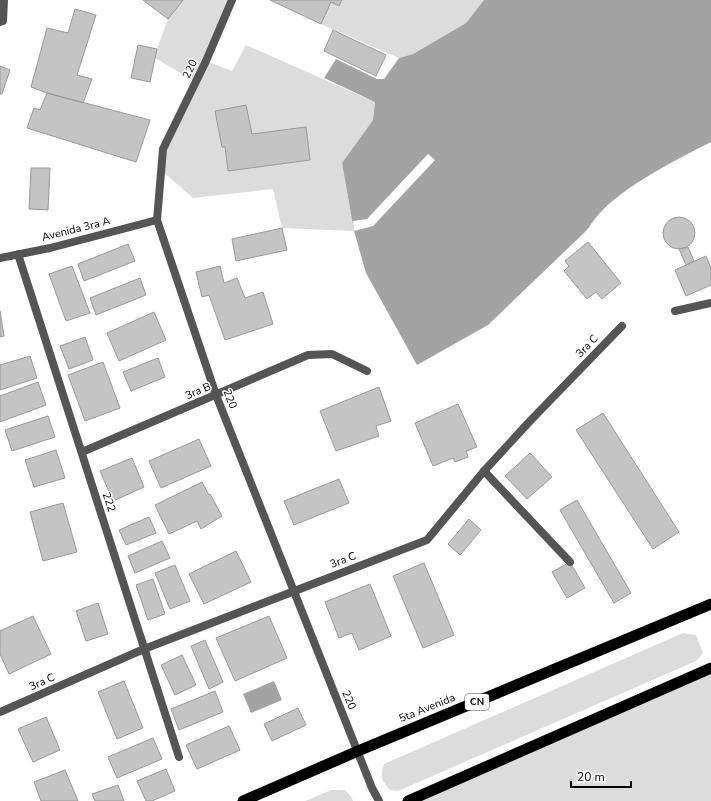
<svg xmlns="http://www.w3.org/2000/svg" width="711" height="801" viewBox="0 0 711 801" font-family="'Nunito Sans',sans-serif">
	<rect width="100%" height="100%" fill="#fff"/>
	<path fill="#dcdcdc" d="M183,0h49l-26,61 26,10 14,-26 129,57 -2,18 -31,43 12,68 -72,-3 -9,-39 -80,9 -32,-28 2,-21 33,-67 -41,-24 2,-9 11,-30z
		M342,0h142l-18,23 -53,31 -14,4 -78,-34 10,-22z
		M683,633l13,2 7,18 -7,8 -298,130 -8,-1c-9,-11 -10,-12 -6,-26z
		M711,668v133h-303z
		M331,790h14l7,8 1,3h-48z"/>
	<path fill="#a3a3a3" d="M484,0h227v142c-35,18 -84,42 -111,71 -5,5 -9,11 -13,17l-99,95 -71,40 -51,-92 -12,-42 -12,-68 31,-43 2,-18 -51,-24 12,-19 41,20h7l15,-21 14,-4 53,-31z
		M274,681l8,19 -31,13 -8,-19z"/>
	<path fill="#fff" d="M428,154l7,6 -62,66 -19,5 -1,-10 14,-2z"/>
	<path fill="#c4c4c4" stroke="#999" d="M143,0h40l-15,19z
		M270,0h72l-3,6 -8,-4 -10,22z
		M75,9l21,6 -19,60 15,4 -9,24 -36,-10 -16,-6 16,-59 21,5z
		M333,30l53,25 -10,21 -52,-25z
		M138,45l19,4 -7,33 -19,-4z
		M0,66l10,4 -8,24h-2z
		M47,93l103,27 -14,42 -109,-34 7,-20 6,2z
		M246,105l6,29 54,-7 4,33 -82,11 -3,-24h-3l-7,-36z
		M31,168h19l-2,42 -19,-1z
		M663 233a16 16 0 1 1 32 0a16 16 0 1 1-32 0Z
		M282,228l5,22 -51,11 -4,-22z
		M588,242l33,41 -19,16 -6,-7 -9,7 -23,-28 5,-5 -4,-5z
		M128,244l7,17 -51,20 -6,-17z
		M688,247l6,14 -8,4 -7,-16z
		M706,256l5,12v17l-25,11 -11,-26z
		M72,266l18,47 -24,8 -17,-47z
		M220,266l4,17 13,-5 8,20 18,-6 10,32 -48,16 -16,-45 -7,2 -6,-25z
		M140,278l6,17 -50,20 -6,-17z
		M0,311l4,25 -4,1z
		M154,312l12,28 -47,21 -12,-28z
		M85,337l8,23 -24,9 -9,-23z
		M30,356l7,22 -37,12v-25z
		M158,358l7,19 -34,14 -8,-19z
		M103,362l17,46 -35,13 -17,-46z
		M38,382l8,23 -46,17v-26z
		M379,387l12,34 -15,5 3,10 -43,15 -16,-40z
		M458,404l19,43 -11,4 2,6 -13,5 -2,-4 -20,8 -18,-43z
		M603,413l76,119 -26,17 -77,-119z
		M48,416l7,21 -43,14 -7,-21z
		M199,439l12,27 -50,22 -12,-27z
		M56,450l9,28 -31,9 -9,-27z
		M530,453l22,24 -25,22 -22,-23z
		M132,458l12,29 -31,14 -13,-30z
		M339,479l10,24 -55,22 -10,-24z
		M202,482l7,13 1,-1 12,22 -21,13 -4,-8 -28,13 -14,-29z
		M577,500l54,93 -17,10 -54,-93z
		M63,503l14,49 -34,9 -13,-49z
		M149,517l7,16 -30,12 -7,-15z
		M469,519l12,11 -21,25 -12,-11z
		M162,541l8,17 -35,15 -7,-17z
		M236,551l15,31 -47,22 -15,-30z
		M570,562l15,26 -18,10 -15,-26z
		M424,563l30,72 -31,13 -30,-72z
		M175,565l15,36 -20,8 -15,-36z
		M153,579l12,35 -17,6 -12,-35z
		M370,584l21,52 -32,14 -7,-17 -13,5 -14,-36z
		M98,603l10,31 -22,7 -10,-30z
		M33,616l18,38 -42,20 -9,-20v-23z
		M269,616l18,42 -52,23 -19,-43z
		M205,640l18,42 -14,7 -18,-43z
		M182,655l14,30 -21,10 -14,-30z
		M124,681l19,47 -26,11 -19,-47z
		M215,691l8,21 -44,18 -8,-21z
		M298,708l8,17 -34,16 -8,-17z
		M46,717l14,33 -27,12 -15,-33z
		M229,726l11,24 -43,19 -11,-24z
		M153,738l9,21 -45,19 -9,-21z
		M166,769l9,22 -23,10h-6l-9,-20z
		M65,770l13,31h-37l-7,-19z
		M118,785l6,16h-29l-3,-7z"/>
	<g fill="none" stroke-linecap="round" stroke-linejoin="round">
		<path stroke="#555" stroke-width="8" d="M675,311l36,-8
			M484,471l86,91"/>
		<path stroke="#555" stroke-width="8" d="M232,0l-26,61 -43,88 -6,71 59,175 156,393 7,13
			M0,22l3,-1 1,-21
			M18,254l161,503
			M0,258l50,-10 107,-28
			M82,452l226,-97 24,-1 35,17
			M0,712l144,-63 283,-109 57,-69 47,-51 91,-94"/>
		<path stroke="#000" stroke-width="11" d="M243,801l115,-50 353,-147
			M408,801l303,-133"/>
	</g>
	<g text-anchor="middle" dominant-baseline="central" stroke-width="3" stroke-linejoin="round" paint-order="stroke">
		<rect fill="#fff" stroke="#4c4c4c" stroke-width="1" x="465" y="694" width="24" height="16" rx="3"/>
		<g font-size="10" font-weight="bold" fill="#000">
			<text x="477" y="702">CN</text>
		</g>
		<g font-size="11" fill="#000" stroke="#fff">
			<text transform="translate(190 69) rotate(-64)">220</text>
			<text transform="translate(76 229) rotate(-14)">Avenida 3ra A</text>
			<text transform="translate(587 346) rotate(-46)">3ra C</text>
			<text transform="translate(198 391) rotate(-23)">3ra B</text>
			<text transform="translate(230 399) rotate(69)">220</text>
			<text transform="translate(109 502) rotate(72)">222</text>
			<text transform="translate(343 560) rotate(-21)">3ra C</text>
			<text transform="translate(42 682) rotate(-24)">3ra C</text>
			<text transform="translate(349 700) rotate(68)">220</text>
			<text transform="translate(427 708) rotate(-22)">5ta Avenida</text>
		</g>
	</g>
	<path d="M571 781v6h60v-6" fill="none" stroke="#000000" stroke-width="2"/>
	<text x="577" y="781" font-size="12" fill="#000000" stroke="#ffffff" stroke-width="3" paint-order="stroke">20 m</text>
</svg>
